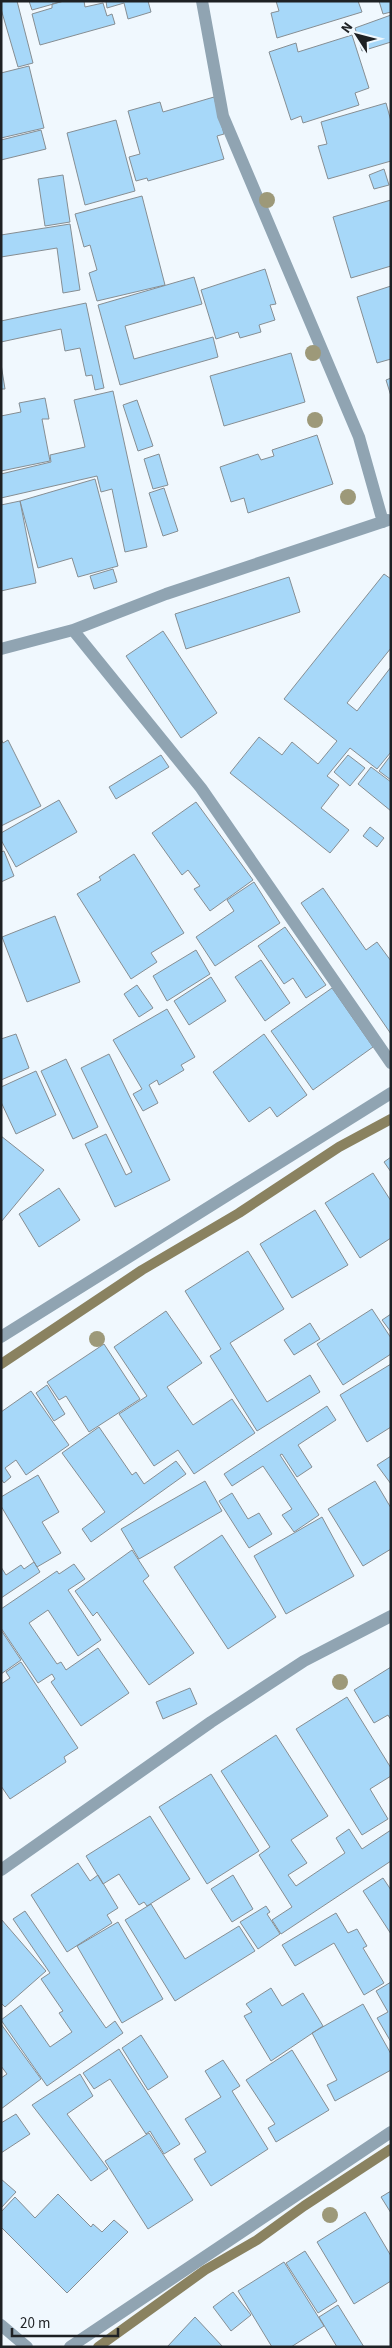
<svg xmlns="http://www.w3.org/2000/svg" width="392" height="2348" viewBox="0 0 392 2348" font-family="'Source Sans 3',sans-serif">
	<rect width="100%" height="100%" fill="#f0f8fe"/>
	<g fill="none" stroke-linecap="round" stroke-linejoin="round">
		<path stroke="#8a8260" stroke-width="10" d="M1,1364l141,-94 97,-57 100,-66 52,-28
			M98,2347l107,-77 52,-30 47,-34 87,-57"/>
	</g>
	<path fill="#a7d8f9" stroke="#868e93" d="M1,1h16l16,62 -15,4 -17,-58z
		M29,1h35l-32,9z
		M63,1h21l1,6 18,-4 4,13 5,-2 3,10 -75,21 -8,-31 20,-6v-4z
		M106,1h42l3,11 -23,7 -4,-16 -17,5z
		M276,1h82l4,11 -85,26 -6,-25 8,-2z
		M379,1h12v11l-8,2z
		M391,15v27l-29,9 -7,-23z
		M352,35l17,53 -14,5 4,12 -56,18 -2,-7 -10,4 -22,-68 27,-9 2,9z
		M29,66l15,62 -43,10v-65z
		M214,97l10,37 -7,2 7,23 -76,22 -1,-3 -11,3 -7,-24 11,-3 -12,-43 32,-9 3,10z
		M386,103l5,18v40l-63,18 -10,-33 9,-2 -6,-22z
		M116,120l19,71 -50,14 -18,-72z
		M41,130l5,19 -45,11v-20z
		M384,169l5,16 -15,4 -5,-14z
		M63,175l7,47 -25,4 -7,-47z
		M142,196l23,89 -68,16 -8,-28 8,-3 -7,-25 -6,2 -9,-33z
		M391,200v66l-40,12 -18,-61z
		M70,224l10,66 -17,3 -6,-45 -56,9v-22z
		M265,269l11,35 -6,1 5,15 -16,5 2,7 -21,6 -2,-6 -22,7 -15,-49z
		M194,277l8,27 -77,22 9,33 79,-22 5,20 -98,28 -22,-80z
		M391,286v73l-14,4 -20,-66z
		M86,303l18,85 -9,2 -3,-15 -6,1 -6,-28 -15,3 -4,-22 -60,13v-21z
		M291,353l14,49 -81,24 -14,-50z
		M1,364l4,25h-4z
		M391,378v18l-5,-16z
		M113,391l34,156 -22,5 -13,-63 -11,3 -4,-16 -96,22v-24l50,-12 -1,-7 35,-8 -11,-47z
		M45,398l4,21h-7l8,42 -49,10v-55l20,-4 -2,-9z
		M137,400l16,46 -15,5 -15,-46z
		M317,435l16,49 -85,29 -4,-15 -13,4 -11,-35 38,-13 3,6 13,-4 -2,-6z
		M159,454l9,31 -15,4 -9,-30z
		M95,479l23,87 -40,11 -6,-19 -34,10 -18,-67z
		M164,488l14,43 -15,5 -14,-43z
		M20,501l16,82 -35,8v-86z
		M113,569l4,13 -23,7 -4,-13z
		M384,574l7,5v69l-44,55 10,8 34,-44v85l-14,17 -27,-21 -23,28 12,9 -18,23 28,22 -19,23 -100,-80 29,-36 23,18 10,-13 26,22 19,-23 -53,-42z
		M289,577l11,35 -114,37 -11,-35z
		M163,631l54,82 -36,25 -55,-82z
		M1,739l2,4 5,-3 33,66 -40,20z
		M161,755l8,12 -53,32 -7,-12z
		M348,755l17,13 -15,18 -16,-14z
		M391,755v25l-12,-9z
		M371,767l20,15v29l-33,-27z
		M59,800l18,32 -61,35 -15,-27v-7z
		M196,802l57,78 -43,31 -16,-22 6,-3 -12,-16 -6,5 -30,-42z
		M370,827l14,11 -7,9 -14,-11z
		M4,851l10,25 -13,6v-30z
		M134,854l50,79 -33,20 6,9 -26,17 -54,-85 24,-14 -2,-3z
		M254,882l26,41 -65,43 -19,-29 38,-26 -7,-11z
		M323,888l43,62 11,-8 14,19v73l-90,-131z
		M55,916l25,66 -53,20 -25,-65z
		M285,927l41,58 -20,13 -13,-20 -9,6 -26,-38z
		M196,950l14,24 -43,27 -14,-25z
		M261,960l29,43 -25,18 -30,-44z
		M211,977l15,24 -37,24 -15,-24z
		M137,985l16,23 -14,9 -15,-23z
		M332,988l41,59 -60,43 -42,-59z
		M167,1009l28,48 -14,8 3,5 -25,15 -2,-5 -8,5 9,18 -15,8 -10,-17 9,-5 -29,-49z
		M16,1034l13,34 -28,12v-41z
		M264,1034l43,61 -30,22 -7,-10 -21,15 -36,-50z
		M109,1054l61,126 -55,27 -30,-63 21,-10 20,41 6,-3 -51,-104z
		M66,1059l32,68 -25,12 -32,-68z
		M36,1071l20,44 -40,19 -15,-32v-15z
		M1,1136l43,34 -43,52z
		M391,1157v15l-7,-10z
		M373,1173l18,28v37l-31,20 -35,-55z
		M59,1188l21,32 -41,27 -20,-33z
		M315,1210l33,55 -56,33 -32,-54z
		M248,1251l36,58 -54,34 37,59 43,-27 10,17 -63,39 -47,-75 11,-7 -36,-58z
		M372,1309l19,29v16l-48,31 -26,-41z
		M166,1311l36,52 -35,24 26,38 39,-26 23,34 -61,41 -16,-24 -24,16 -35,-52 28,-18 -33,-49z
		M391,1314v18l-9,-12z
		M310,1323l10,16 -26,16 -10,-15z
		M104,1344l36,55 -51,33 -23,-36 -7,4 -12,-18z
		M391,1364v63l-24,15 -27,-47z
		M47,1385l18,29 -11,7 -18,-28z
		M31,1391l38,54 -43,30 -10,-15 -11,8 6,9 -7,6 -3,-4v-67z
		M327,1406l9,14 -38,25 14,22 -15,10 -15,-23 -2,1 39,60 -25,17 -12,-17 10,-6 -29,-43 -31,20 -8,-12z
		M99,1427l33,48 4,-3 8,12 32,-23 10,13 -95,68 -9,-13 23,-17 -43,-59z
		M391,1456v28l-14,-19z
		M38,1475l21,37 -17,10 19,31 -24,14 -36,-61v-9z
		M205,1481l17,30 -83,48 -18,-30z
		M375,1481l16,27v41l-28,17 -35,-57z
		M232,1493l16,26 11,-6 13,21 -23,14 -30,-47z
		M322,1517l32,59 -68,38 -32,-58z
		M222,1535l54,82 -48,32 -54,-82z
		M132,1550l17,26 -6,5 51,72 -45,32 -52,-73 -4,4 -18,-25z
		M34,1562l6,10 -39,26v-31l5,8 15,-10 3,4z
		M74,1564l11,15 -17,11 33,50 -23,16 -30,-46 -19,13 28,41 4,-2 5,8 32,-22 31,45 -48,33 -30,-44 4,-3 -3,-5 -14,9 -37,-55v-19l56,-38 2,3z
		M1,1630l20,30 -20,14z
		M21,1662l57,86 -14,9 2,5 -56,37 -9,-13v-102l9,-6 -4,-6z
		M391,1667v53l-3,-5 -14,8 -20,-33z
		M190,1688l7,16 -34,15 -7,-17z
		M347,1697l44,71v8l-21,13 18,30 -26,16 -66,-106z
		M276,1735l52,81 -37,24 16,23 -19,12 8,11 49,-33 -9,-15 13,-9 13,20 29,-19v31l-110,73 -9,-14 20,-13 -33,-52 11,-8 -49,-76z
		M211,1774l48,77 -52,33 -48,-77z
		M150,1816l40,63 -43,27 -3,-4 -5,3 -20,-31 -16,10 -17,-28z
		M78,1863l12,18 8,-6 20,33 -11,7 5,8 -45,29 -36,-57z
		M233,1875l20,34 -21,13 -21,-33z
		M383,1878l8,12v44l-28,-43z
		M151,1904l34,55 54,-33 16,25 -80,50 -50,-81z
		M266,1906l4,6 -3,2 13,20 -22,15 -18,-27z
		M25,1911l81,117 9,-7 8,12 -76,53 -46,-66 20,-15 29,42 22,-15 -13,-19 4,-2 -22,-32 9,-6 -37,-54z
		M336,1913l12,20 9,-4 10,17 -4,2 21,35 -20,12 -30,-52 -39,23 -13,-21z
		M1,1919l45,52 -41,36 -4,-4z
		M118,1922l45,77 -41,24 -45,-77z
		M391,1982v60l-14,-24 11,-6 -12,-21z
		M271,1988l11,18 21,-13 20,33 -52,35 -27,-45 8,-4 -6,-8z
		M363,2004l28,50v16l-56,31 -8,-16 10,-5 -25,-47z
		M1,2024l40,55 -40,30v-31l6,-4 -6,-8z
		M141,2035l27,42 -20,13 -26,-42z
		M119,2049l61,95 -16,10 -14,-23 -4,3 -36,-55 -16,10 -11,-16z
		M292,2050l37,60 -53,32 -8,-14 7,-4 -29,-44z
		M223,2060l17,26 -8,5 36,58 -57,37 -17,-27 12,-7 -21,-33 36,-22 -16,-26z
		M80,2074l13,22 -26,18 41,55 -17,12 -59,-76z
		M16,2114l14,20 -29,19v-30z
		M149,2133l44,67 -45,29 -43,-68z
		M1,2179l15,13 -15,16z
		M391,2191v22l-10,-16z
		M58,2194l33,33 2,-3 9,8 12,-12 14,12 -61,61 -66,-66v-15l14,-15 20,21z
		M365,2212l26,44v25l-37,23 -37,-62z
		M305,2251l32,50 -19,12 -32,-50z
		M284,2262l40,64 -33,21h-19l-34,-56z
		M233,2292l18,23 -20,16 -18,-24z
		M338,2305l26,42h-27l-18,-30z
		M195,2317l28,30h-56z"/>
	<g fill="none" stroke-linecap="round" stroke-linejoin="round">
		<path stroke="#90a4b2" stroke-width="12" d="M202,1l21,115 136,321 24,85
			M73,630l128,158 190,275
			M1,649l72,-19 93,-36 222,-74
			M1,1337l390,-244
			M1,1870l210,-148 93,-61 87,-45
			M1,2325l26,22
			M70,2347l321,-215"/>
	</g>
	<g fill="#9d9979">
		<circle cx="267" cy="200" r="8"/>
		<circle cx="313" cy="353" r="8"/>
		<circle cx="315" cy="420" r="8"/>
		<circle cx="348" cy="497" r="8"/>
		<circle cx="97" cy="1339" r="8"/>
		<circle cx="340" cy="1682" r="8"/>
		<circle cx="330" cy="2215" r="8"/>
	</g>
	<rect width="392" height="2348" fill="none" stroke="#1e2124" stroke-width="5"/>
	<g transform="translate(357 35) rotate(306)" stroke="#f0f8fe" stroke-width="4" paint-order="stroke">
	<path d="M0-4L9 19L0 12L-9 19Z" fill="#1e2124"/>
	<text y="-8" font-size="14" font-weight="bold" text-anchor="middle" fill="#1e2124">N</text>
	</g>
	<path d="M12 2328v8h106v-8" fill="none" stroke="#1e2124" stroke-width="2.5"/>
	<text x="20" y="2328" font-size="15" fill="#1e2124" stroke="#f0f8fe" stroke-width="4" paint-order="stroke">20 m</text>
</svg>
